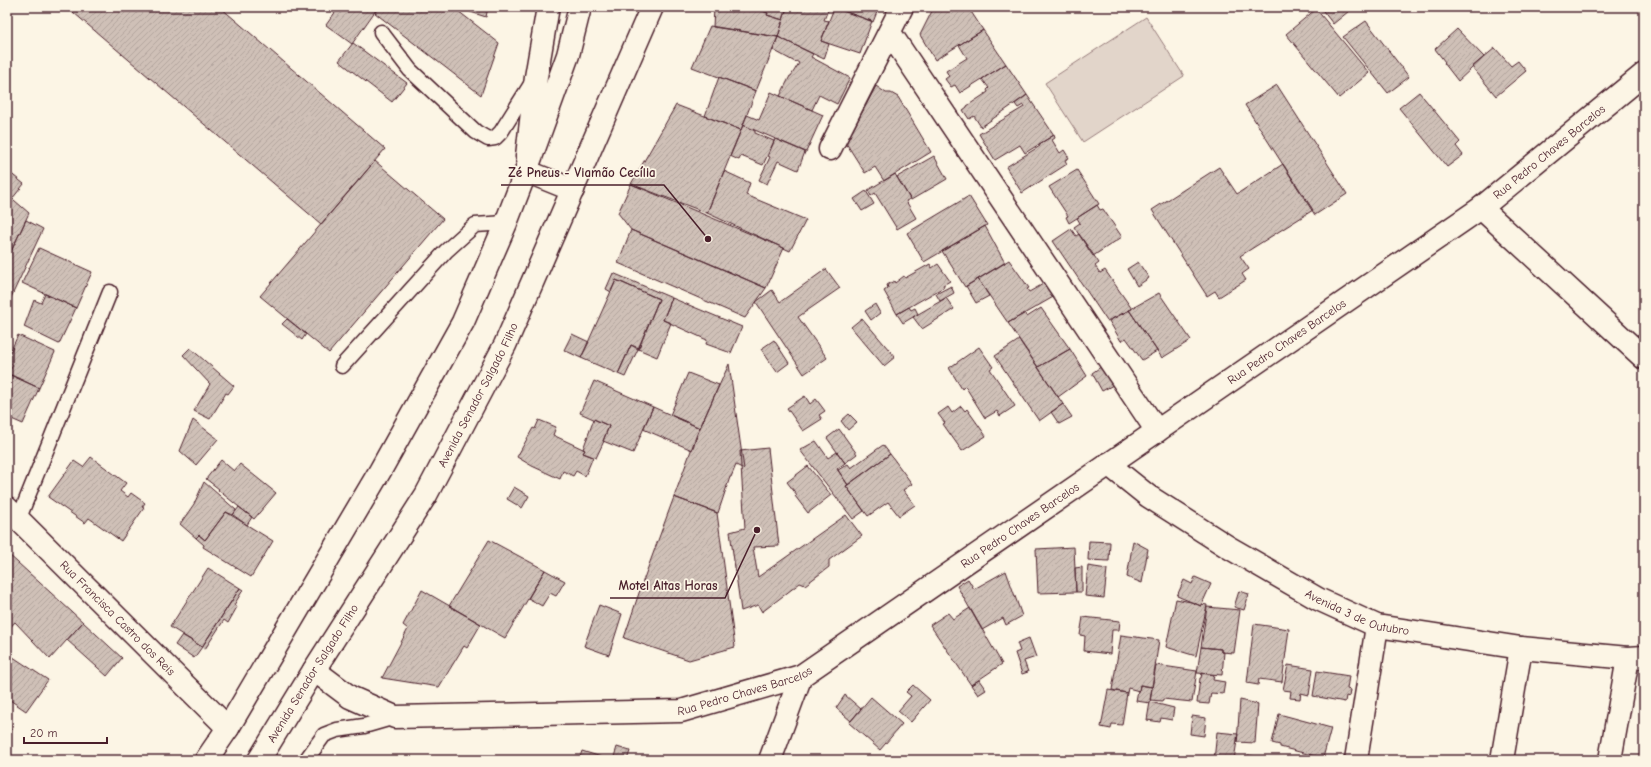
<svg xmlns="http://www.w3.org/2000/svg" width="1651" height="767" viewBox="0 0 1651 767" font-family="'Comic Neue',sans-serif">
	<defs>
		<pattern id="building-hatch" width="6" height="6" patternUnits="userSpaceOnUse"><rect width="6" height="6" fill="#cfc0b7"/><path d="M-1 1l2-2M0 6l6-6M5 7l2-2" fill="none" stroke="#b3a59e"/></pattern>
	</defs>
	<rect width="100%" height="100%" fill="#fcf5e5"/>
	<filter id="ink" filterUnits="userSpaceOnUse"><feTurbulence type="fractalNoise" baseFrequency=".025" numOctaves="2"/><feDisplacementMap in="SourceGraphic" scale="8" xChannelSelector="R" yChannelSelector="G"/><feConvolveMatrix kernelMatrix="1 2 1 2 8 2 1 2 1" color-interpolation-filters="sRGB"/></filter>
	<g filter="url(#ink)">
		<path fill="#e2d5ca" stroke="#967a7a" d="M1146,17l38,59 -101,66 -38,-59z"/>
		<path fill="url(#building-hatch)" stroke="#4a1f2b" d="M67,7h153l165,142 -64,75z
			M339,7h39l-26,37 -26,-19z
			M378,7h75l46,36 -18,52 -106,-82z
			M455,7h33l-2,10z
			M714,7l46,3 8,3 -1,2 16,5 -2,4h1l-4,13 -65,-10z
			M731,7h56l-4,13 -16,-5 1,-2 -8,-3z
			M787,7h42l-5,13 5,1 -8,20 8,3 -5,15 -46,-22z
			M834,7h45l-6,15z
			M934,7h34l15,23 -48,30 -15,-25z
			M1320,7h34l-21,17z
			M834,8l38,13 -12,33 -39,-13z
			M1316,9l53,64 -30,25 -53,-64z
			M1366,21l43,56 -21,16 -45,-56z
			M710,26l68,11 -22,54 -64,-24z
			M1457,29l27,28 -26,24 -14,-18 1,-1 -10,-13z
			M983,30l23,34 -46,29 -5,-8 -4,2 -6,-8 4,-3 -3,-5 21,-13 -8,-13z
			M778,37l35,17 -2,3 39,21 -13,26 -18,-9 -7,15 -32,-14 10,-20h1l8,-13 -3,-2 -1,1 -22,-12z
			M353,43l54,40 -15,19 -53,-41z
			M1495,48l16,18 7,-5 8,10 -30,25 -24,-29z
			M1006,64l21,31 -46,32 -7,-11 -5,3 -6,-9 4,-3v-1l21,-14 -1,-2 2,-2 -7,-9z
			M719,77l37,14 -15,39 -36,-14z
			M1277,85l70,109 -32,21 -70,-110z
			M876,86l10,7h5l7,4 33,55 -47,29 -9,-14 -10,6 -19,-30z
			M771,92l52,23 -17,37 -63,-27 4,-10 12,5z
			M1419,92l41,50 -4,4 7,9 -16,12 -48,-59z
			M1027,95l27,40 -29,18 -5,-8 -25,15 -16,-26 45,-27 -1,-2 -5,3 -3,-4z
			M676,105l65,25 -34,83 -76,-29z
			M743,125l12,6v2l19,8 -11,24 -22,-9 -2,4 -9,-4z
			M1054,135l1,3 -3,2 8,13 4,-3 5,8 -4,2 2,4 -45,29 -16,-26 34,-21 -1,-2z
			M775,139l30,13 -7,18 -20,-9 -11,23 -8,-4 11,-23 -2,-1z
			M934,156l13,23 -36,21 -14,-23z
			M375,161l68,58 -114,134 -69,-57z
			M1283,164l30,46 -73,46 9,13 -7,5 4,6 -27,17 -4,-6 -8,5 -55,-86 67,-43 18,27z
			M1077,170l22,34 -30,19 -3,-6 2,-1 -19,-29z
			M724,171l26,12 -4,12 60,25 -16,31 -83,-38z
			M9,172l15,12 -12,15 -5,-5v-19z
			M895,174l15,25 -4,2 10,17 -19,11 -22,-36 -4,3 -3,-6z
			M631,184l153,64 -18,40 -135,-58 -13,-17z
			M866,191l8,13 -12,7 -8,-12z
			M7,194l22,19 -21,45h-1z
			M969,196l18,29 -63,37 -17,-29z
			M1097,205l3,5 3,-1 19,28 -29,19 -19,-29 6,-4 -3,-5z
			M26,220l17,9 -36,77v-46z
			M985,226l20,37 -40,24 -23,-36z
			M1071,229l5,7 3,-2 20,29 -4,3 5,7 5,-3 27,39 -25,12 -54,-80z
			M631,230l94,40 41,18 -21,30 -127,-55z
			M39,248l53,24 -16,36 -54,-25z
			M1009,260l20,28 -2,1 2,3 16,-9 10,13 -47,27 -30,-44z
			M1138,262l11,16 -12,8 -10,-17z
			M930,264l2,4 6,-4 12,17 -7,4 1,2 -47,27 -13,-23 4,-3 -1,-3 7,-4 1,2 9,-7 1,2z
			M826,269l14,19 -42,29 29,41 -23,16 -48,-72 16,-12 8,12z
			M613,273l59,25 -9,22 8,3 -14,34 -19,-8 21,-50 -43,-19 -5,12 -5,-3z
			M978,279l11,17 -13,7 -10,-17z
			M616,280l43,19 -20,49 -8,-3 -13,29 -37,-16z
			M951,286l3,7 -14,8 -4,-7z
			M1159,293l32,47 -29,18 -33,-48z
			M45,294l31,14 -17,36 -35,-17 10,-27 7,3z
			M672,298l70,29 -11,26 -25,-9 1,-4 -44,-20z
			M946,298l8,11 -32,20 -9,-12z
			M875,304l5,9 -9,7 -6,-9z
			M909,307l2,3 4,-2 3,6 -15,9 -6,-9z
			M1041,308l29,41 -32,18 -30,-44 17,-10 2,4z
			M1129,310l28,41 -15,9 -16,-22 -5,3 -12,-20z
			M862,318l33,39 -11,9 -33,-39z
			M287,319l19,15 -4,6 -20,-16z
			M572,334l17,8 -8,16 -17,-8z
			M18,335l37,17 -16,36 -31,-14 5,-9 -6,-3v-3z
			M774,340l15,23 -12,9 -16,-23z
			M1019,340l44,64 -24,17 -44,-65z
			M631,345l7,4 -13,28 -7,-3z
			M979,347l14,20 -3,2 25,37 -15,10 -3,-5 -12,7 -20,-32 -3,3 -13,-21z
			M190,348l44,38 -6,8 -2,-1 -16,26 -16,-8 16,-27 -27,-29z
			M1070,349l17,27 -29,21 -20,-30z
			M729,364l15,105 -8,-4 -5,12h-1l-12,36 -44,-16 23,-63z
			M1102,366l13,18 -13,7 -10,-18z
			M7,373l32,15 -16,36 -16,-7z
			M688,373l31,12 -19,43 -30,-13z
			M594,381l59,26 -20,46 -30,-12 6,-15 -29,-13z
			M805,396l5,8 6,-5 9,12 -6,4 3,4 -19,12 -16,-23z
			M1063,404l9,13 -13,7 -8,-12z
			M961,406l4,5 2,-2 19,27 -24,15 -19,-27 2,-1 -7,-9 10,-7 4,6z
			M653,407l47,21 -8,22 -49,-21z
			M849,414l8,8 -9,8 -7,-9z
			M594,419l15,7 -6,15h1l-8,17 -13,-5 2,-3 -2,-1z
			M193,420l25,19 -22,26 -16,-14z
			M539,420l17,7 -3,8 32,15 -2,3 10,4 -8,19 -9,-5 -3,5 -10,-5 -3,8 -28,-13 -15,-9 16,-29 2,1z
			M839,429l18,25 -12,9 -18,-25z
			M816,441l12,17 9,-6 8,11 -8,6 11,16 -2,1 18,25 -11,8 -53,-69z
			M883,445l7,9 -42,31 -10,-15 10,-6 3,4z
			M768,448l11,98 -26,1 5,30 88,-62 16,21 -33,24v7l-24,18 -5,-2 -38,29 -4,-7 -17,6 -11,-79 15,-4 -5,-77z
			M890,454l22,30 -9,6 12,15 -16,11 -11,-14 -20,14 -22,-30z
			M91,457l35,26 -6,8 8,6 3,-4 14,10 -3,4 2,1 -23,33 -32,-23 -4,5 -37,-26 26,-36 9,6z
			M221,460l13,11 6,-7 36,29 -22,26 -36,-29 1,-1 -13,-10z
			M808,466l23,29 -23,18 -13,-17 2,-1 -10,-13z
			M204,482l32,28 -3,5 -7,-3 -21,28 -6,-5 -3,3 -16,-14 14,-20z
			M514,487l15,9 -7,12 -15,-9z
			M674,497l43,16 18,134 -46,13 -65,-22 19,-57z
			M239,507l13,10 -5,8 -14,-10z
			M226,512l47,29 -22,36 -48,-30 1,-2 -8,-7 3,-3 6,5z
			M489,540l56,30 -40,68 -56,-32z
			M1089,541l21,1 -1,19 -21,-1z
			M1133,541l15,8 -6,34 -15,-6z
			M1074,547l2,45 -38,1 -2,-44z
			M7,553l76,69 -33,37 -35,-37 -8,9z
			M1088,566l19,3 -3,29 -19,-2z
			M1082,567v25h-6l-1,-24z
			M208,568l32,20 -38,59 -32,-20z
			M545,570l20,11 -9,15 -6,-3 -8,13 -14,-8z
			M1006,571l16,45 -16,9 -3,-7 -21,12 -25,-44 11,-7 6,10z
			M1195,577l16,7 -10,22 -24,-10 7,-16 8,4z
			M240,588l3,2 -9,15 3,2 -9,16 -4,-3 -19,29 -3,-2z
			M422,590l59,34 -14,24 -3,-2 -25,41 -57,-9 26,-49 -5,-4z
			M1239,591l10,3 -5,16 -10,-3z
			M1176,599l15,3 10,4v-2l6,1 -11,51 -30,-9z
			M599,605l23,9 -13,41 -25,-9z
			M1207,607l33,3 -6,43 -13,-1v-3l-20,-2z
			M970,608l32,56 -31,21 -41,-60 18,-12 5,6z
			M1083,617l37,4 -1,9h-7l-2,24 -26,-3 1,-15 -5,-1z
			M83,622l39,36 -15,18 -40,-36z
			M1254,624l35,5 -7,53 -23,-3 -1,6 -11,-2z
			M182,635l20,12 -8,11 -19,-13z
			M1121,635l38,5 -7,47 -12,-2 -1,6 -11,-3 -1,5 -15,-3z
			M1029,638l7,19 -12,4 4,11 -6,2 -7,-21 5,-2 -3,-8z
			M1201,647l20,2v3h3l-2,23 -25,-2z
			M7,653l41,27 -22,31 -19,-13z
			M1156,665l41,6 -5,31 -29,-3 -1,2 -12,-1z
			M1288,665l25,4 -4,26 -8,-2 -1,6 -10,-1 1,-7 -8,-1z
			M1317,671l32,5 -2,13 3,1 -1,7 -3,-1 -1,6 -32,-6z
			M1202,673l12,2 -1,5 12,2 -2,12 -12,-1 -2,11 -12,-1 3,-25h1z
			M979,680l7,10 -8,5 -7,-10z
			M913,685l17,15 -19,22 -13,-11 13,-15 -5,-4z
			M1140,685l12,2 -2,16 -14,-2 2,-11 1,1z
			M1108,690l19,3 -5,32 -10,-1 -1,5 -10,-2z
			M845,695l16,14 -10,12 -15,-13z
			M871,697l31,27 -22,26 -31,-27z
			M1240,700l18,4 -3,39 -18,-1z
			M1150,702l24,6 -2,12 -11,-2 -1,4 -13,-2z
			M1279,714l52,14 -8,30 -43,-11v-2l-8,-2z
			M1192,716l14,2 -2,18 -14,-2z
			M7,722l7,4 -7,11z
			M1217,732l21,2 -4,26h-20z
			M617,747l13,4 -3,9h-14z
			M582,751l29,9h-32z
			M1248,755l13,3 -1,2h-14z"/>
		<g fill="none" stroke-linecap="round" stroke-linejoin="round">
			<g stroke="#4a1f2b" stroke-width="17">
				<path id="service" d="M381,32l29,38 66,62 12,7 7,-1 6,-6 32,-51
					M342,366l104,-115 29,-26 31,-2
					M19,518l91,-226
					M306,760l18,-25 13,-5 27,-4 31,-9"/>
			</g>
			<g stroke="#4a1f2b" stroke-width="25">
				<g id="minor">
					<path d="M890,33l267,398"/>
					<path d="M830,149l72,-142"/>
					<path d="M526,171l47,19"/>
					<path d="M1481,208l163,150"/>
					<path id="s1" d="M1108,464l40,32 80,51 90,52 59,27 144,22 107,10 16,-1"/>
					<path id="s2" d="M7,508l221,220"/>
					<path id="s3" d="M314,670l36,27 45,20 286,-6 120,-35 680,-468 163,-134"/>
					<path d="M770,760l31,-84"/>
					<path d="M1356,760l21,-134"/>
					<path d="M1502,760l19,-112"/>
					<path d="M1610,760l18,-102"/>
				</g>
			</g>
			<g stroke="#4a1f2b" stroke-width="25">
				<path id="secondary" d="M527,156l9,-79 12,-70"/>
			</g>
			<g stroke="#4a1f2b" stroke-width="25">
				<g id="primary">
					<path d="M206,760l22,-32 152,-257 83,-149 43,-99 20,-52 42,-116 12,-48"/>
					<path id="s4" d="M259,760l55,-90 112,-175 79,-150 147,-338"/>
				</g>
			</g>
			<use href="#service" stroke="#fcf5e5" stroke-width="14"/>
			<use href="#minor" stroke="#fcf5e5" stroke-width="22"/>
			<use href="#secondary" stroke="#fcf5e5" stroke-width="22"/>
			<use href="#primary" stroke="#fcf5e5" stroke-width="22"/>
		</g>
	</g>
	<g text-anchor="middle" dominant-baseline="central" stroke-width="3.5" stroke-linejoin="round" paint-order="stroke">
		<g font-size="12" fill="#4a1f2b" stroke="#fcf5e5">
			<text stroke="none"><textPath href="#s3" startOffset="1419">Rua Pedro Chaves Barcelos</textPath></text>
			<text stroke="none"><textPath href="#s3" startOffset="1095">Rua Pedro Chaves Barcelos</textPath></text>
			<text stroke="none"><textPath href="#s4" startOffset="426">Avenida Senador Salgado Filho</textPath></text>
			<text stroke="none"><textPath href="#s3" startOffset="771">Rua Pedro Chaves Barcelos</textPath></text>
			<text stroke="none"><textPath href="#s1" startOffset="292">Avenida 3 de Outubro</textPath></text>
			<text stroke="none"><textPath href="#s2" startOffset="156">Rua Francisca Castro dos Reis</textPath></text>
			<text stroke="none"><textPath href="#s4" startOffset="102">Avenida Senador Salgado Filho</textPath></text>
			<text stroke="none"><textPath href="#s3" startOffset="447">Rua Pedro Chaves Barcelos</textPath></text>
		</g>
	</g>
	<path fill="none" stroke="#4a1f2b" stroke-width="1.5" d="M708 239L664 185H501M757 530L725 598H610"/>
	<g fill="#4a1f2b" stroke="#fcf5e5" stroke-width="1.5">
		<circle cx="708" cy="239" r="4"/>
		<circle cx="757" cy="530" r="4"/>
	</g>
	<g font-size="13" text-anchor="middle" font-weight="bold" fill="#4a1f2b" stroke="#fcf5e5" stroke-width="3.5" stroke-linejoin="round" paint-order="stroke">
		<text x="582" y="177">Zé Pneus - Viamão Cecília</text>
		<text x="668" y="590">Motel Altas Horas</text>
	</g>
	<rect width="1651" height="767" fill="none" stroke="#fcf5e5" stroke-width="24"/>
	<rect x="12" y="12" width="1627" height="743" fill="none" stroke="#4a1f2b" stroke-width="1.5" filter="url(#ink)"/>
	<path d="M24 737v6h83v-6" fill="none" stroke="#4a1f2b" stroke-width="2"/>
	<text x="30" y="737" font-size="12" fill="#4a1f2b" stroke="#fcf5e5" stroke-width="3" paint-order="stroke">20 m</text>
</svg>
